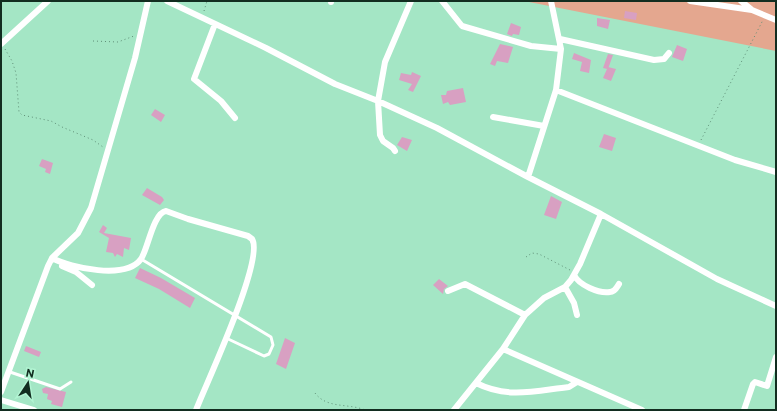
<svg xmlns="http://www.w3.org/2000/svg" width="777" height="411" viewBox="0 0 777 411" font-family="Commissioner,sans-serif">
	<rect width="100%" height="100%" fill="#a4e6c5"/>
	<path fill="#e4a78f" d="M524,1h252v50z"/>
	<path fill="#d8a0c2" d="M625,11l12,2 -1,7 -12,-2z
		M597,18l13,2 -2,9 -11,-3z
		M511,23l10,4 -2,8 -6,-1 -1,2 -5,-2z
		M500,44l13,3 -5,16 -11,-2 -2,5 -5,-2z
		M677,45l10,4 -4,12 -11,-4z
		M574,53l17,7 -2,13 -9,-2 2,-9 -10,-3z
		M608,54l5,1 -5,14v-2l8,2 -5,12 -8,-3 4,-9 -4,-1z
		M412,72l9,4 -8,16 -5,-2 4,-6 -13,-4 2,-7 10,2z
		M463,88l3,14 -16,3 -2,-3 -5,2 -2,-9h5l1,-4z
		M155,109l10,6 -4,7 -10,-7z
		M604,134l12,4 -4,13 -13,-4z
		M402,137l10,3 -5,11 -10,-6z
		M42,159l11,4 -3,11 -5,-2 1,-3 -7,-3z
		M147,188l15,9 2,3 -4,5 -18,-10z
		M551,196l11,6 -6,17 -12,-4z
		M103,225l4,3 -3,5 27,5 -2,12 -5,-2 -1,9 -6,-3 -2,3 -2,-4 -7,-1 3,-14 -10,-6z
		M140,268l21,10 34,20 -5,10 -31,-19 -24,-11z
		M439,279l9,7 -4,3 -1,5 -10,-9z
		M285,338l10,5 -9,26 -10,-5z
		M26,346l15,6 -2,5 -15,-6z
		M46,387l20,5 -4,15 -11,-3 1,-3 -5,-2 1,-5 -5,-1 -1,-4z"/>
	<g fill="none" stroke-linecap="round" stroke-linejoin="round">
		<path stroke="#5f8f77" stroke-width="1" stroke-dasharray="1 3" stroke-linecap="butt" d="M204,11l3,-10
			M93,41l25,1 16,-6
			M5,49l7,12 4,12 3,39 3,3 29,6 11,6 31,13 10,7
			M701,140l62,-120
			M526,257l6,-4 7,1 31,16
			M315,393c12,16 33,10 50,17"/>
		<path stroke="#fff" stroke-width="3" d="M141,259l130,78 2,8 -4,9 -5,2 -38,-18
			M10,372l50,17 11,-7"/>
		<path stroke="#fff" stroke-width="6" d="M167,1l99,47 69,36 43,17 59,27 91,49 73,37 116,65 59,27
			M442,1l20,25 69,20 30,3
			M690,1l62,9 24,10
			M741,1l10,8
			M331,2v-1
			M215,24l-21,55 27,22 14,17
			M560,39l94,21 10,-1 5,-6
			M1,44l47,-43
			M556,90l179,70 41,12
			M493,117l51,9
			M395,151l-2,-3 -10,-7 -3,-6 -2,-34 7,-39 26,-61
			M528,177l28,-87 5,-41 -10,-48
			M52,258c19,10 74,22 89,1 7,-10 12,-46 25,-48l22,8 60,17 4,3c13,20 -46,145 -56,171
			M62,266l14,6 16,13
			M574,275c5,10 25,19 36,17 5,0 7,-5 9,-8
			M565,287l9,16 3,12
			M448,291l17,-7 60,31
			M503,349l139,61
			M476,383c32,16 58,8 93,4l8,-5
			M1,392l47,-126 4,-8 26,-25 13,-25 44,-150 13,-57
			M1,400l33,10
			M454,410l49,-61 22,-34 19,-17 21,-11 6,-7 9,-16 21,-50
			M744,410l9,-26 2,-2 12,4 9,-29"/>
	</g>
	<rect width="777" height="411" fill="none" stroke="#122d20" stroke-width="4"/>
	<g transform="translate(28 383) rotate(12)" stroke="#b1f4d2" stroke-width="3" paint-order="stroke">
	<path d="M0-3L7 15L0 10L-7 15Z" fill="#122d20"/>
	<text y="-6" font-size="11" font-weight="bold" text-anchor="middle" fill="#122d20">N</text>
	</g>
</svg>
